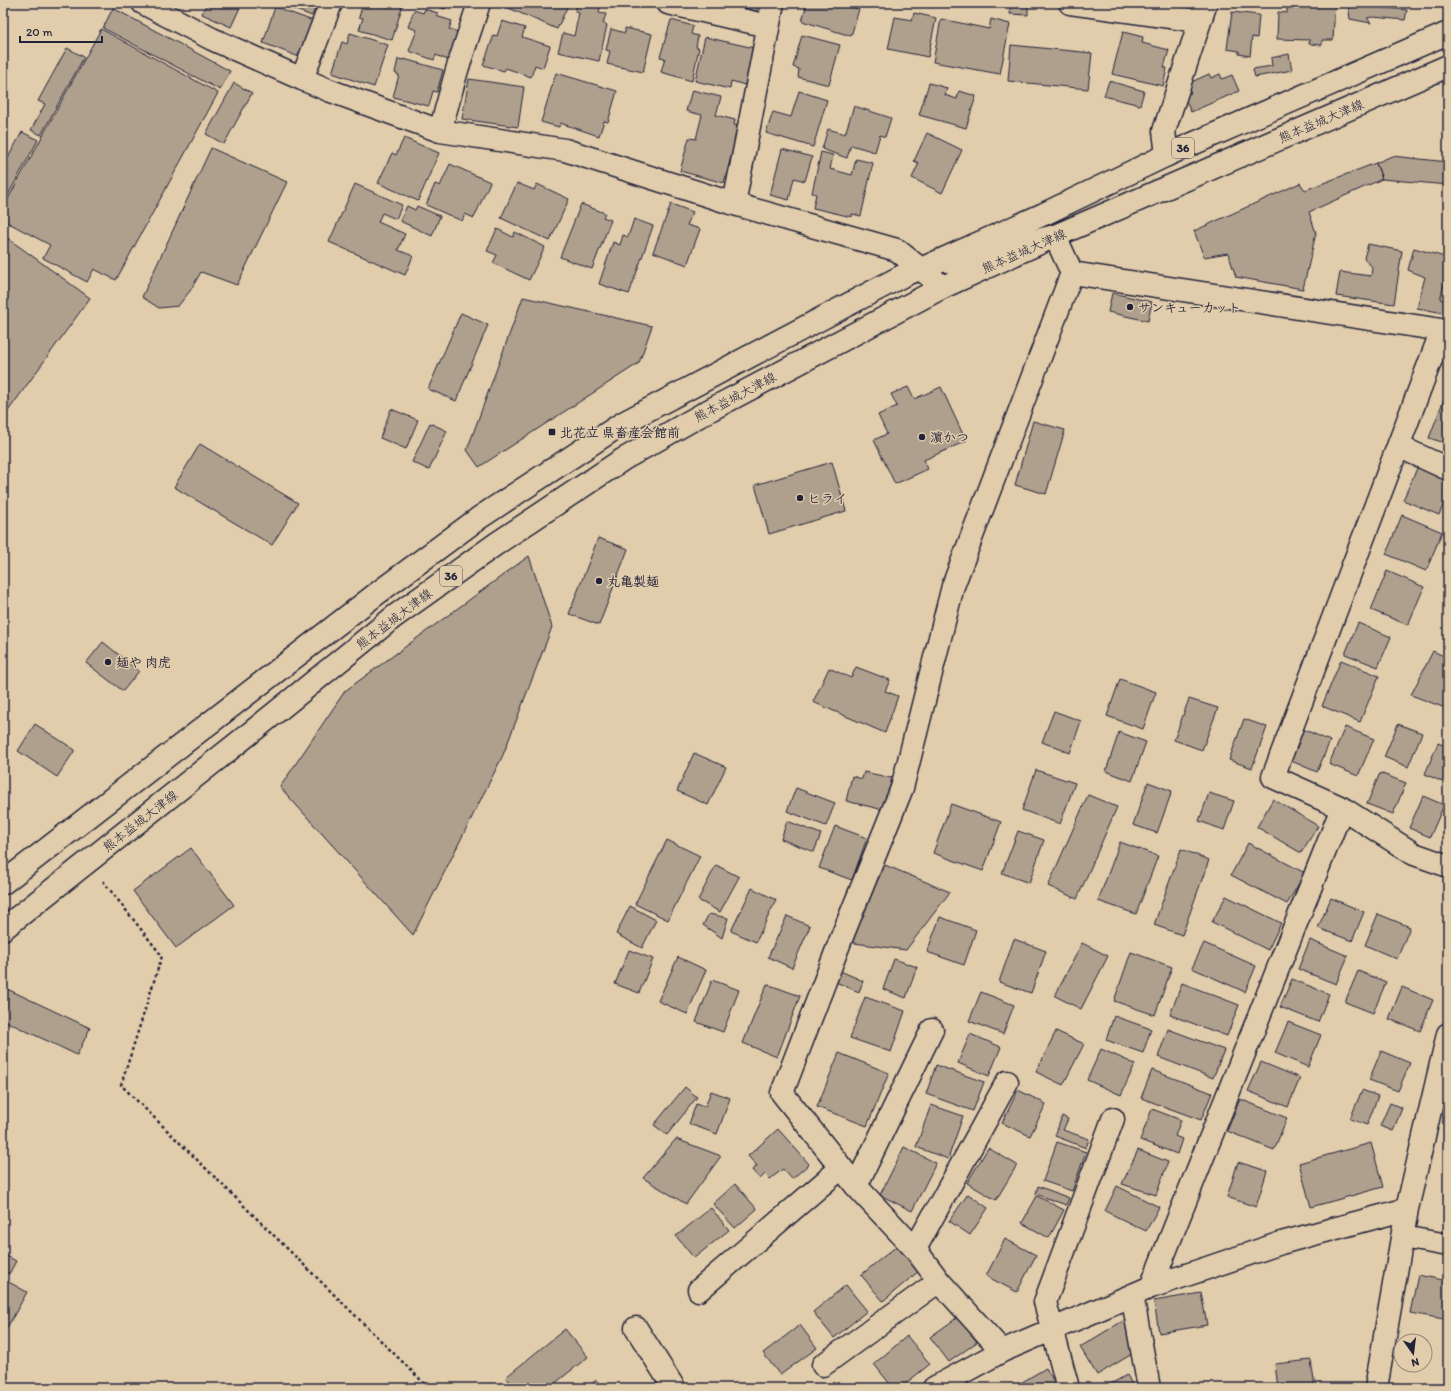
<svg xmlns="http://www.w3.org/2000/svg" width="1451" height="1391" viewBox="0 0 1451 1391" font-family="Itim,'Klee One',sans-serif">
	<rect width="100%" height="100%" fill="#e1cdab"/>
	<filter id="ink" filterUnits="userSpaceOnUse"><feTurbulence type="fractalNoise" baseFrequency=".025" numOctaves="2"/><feDisplacementMap in="SourceGraphic" scale="8" xChannelSelector="R" yChannelSelector="G"/><feConvolveMatrix kernelMatrix="1 2 1 2 8 2 1 2 1" color-interpolation-filters="sRGB"/></filter>
	<g filter="url(#ink)">
		<path fill="#afa08e" stroke="#22223b" d="M207,3h35l-11,24 -29,-13z
			M277,3h40l-5,13z
			M363,3h36l4,1 -11,36 -33,-10 4,-12 -4,-1z
			M425,3h28l-1,3 -6,-1 -1,4z
			M497,3h72l-12,26z
			M577,3h24l-2,10 7,1 -3,9 4,2 -8,36 -41,-9 5,-19 11,3 5,-23 -4,-2z
			M722,3h41v2l-4,-1 -2,7z
			M807,3h42l-1,3 11,3 -8,27 -49,-15z
			M1010,3h18v12l-18,-1z
			M1287,3h48l-2,37h-11v5l-13,-1 1,-4 -33,-1 1,-27 9,1z
			M1348,4l59,6 -2,10 -32,-3 -6,1 4,5 -21,-4z
			M275,7l41,15 -14,36 -39,-15z
			M113,8l117,63 -10,19 -117,-62z
			M425,9l13,4 -2,3 16,5 -3,8 9,3 -10,28 -12,-5 -2,5 -25,-9 8,-21 -9,-3 6,-17 9,3z
			M1232,12l27,3 -2,23 -5,-1 -2,19 -11,-2v-3l-12,-2z
			M914,13l22,5 -8,39 -40,-8 7,-32 17,3z
			M941,19l48,10 2,-10 19,5 -10,50 -67,-12z
			M671,20l22,6 -2,8 7,2 -2,11 3,1 -7,33 -31,-9 4,-14 -5,-1z
			M502,21l23,7 -3,9 28,9 -7,22 -8,-3 -4,12 -25,-9 -2,3 -21,-6 11,-30 3,1z
			M625,28l27,6 -9,38 -36,-8 3,-13 -4,-1 5,-21 14,4z
			M101,29l117,64 -102,187 -22,-11 -7,13 -44,-24 7,-13 -47,-25v-12z
			M1123,32l20,5 -1,6 27,7 -5,17 3,1 -4,18 -51,-12z
			M350,33l38,12 -14,42 -42,-14 10,-31 5,2z
			M802,35l38,10 -11,40 -31,-8 1,-8 -6,-2z
			M705,37l49,11 -9,37 -14,-4 -1,8 -35,-8z
			M1011,45l81,8 -4,36 -80,-8z
			M67,48l17,9 -43,78 -10,-5 14,-26 -7,-3z
			M1289,54l3,16 -37,7 -2,-8 19,-3 -1,-8z
			M398,59l6,1v-1l39,11 -6,22 -4,-1 -4,15 -36,-9 6,-22 -4,-2z
			M556,73l61,18 -9,31 -4,-1 -5,15 -39,-13 -1,4 -18,-5z
			M1209,74l2,4 9,-4 2,5 10,-4 7,16 -48,21 -7,-16 7,-3 -4,-9z
			M469,79l55,8 -6,40 -56,-8z
			M1109,81l35,10 -4,14 -36,-9z
			M234,83l18,10 -28,51 -18,-10z
			M929,83l18,5 -2,7 12,4 2,-8 17,5 -10,32 -47,-13z
			M692,90l29,7 -5,18 19,5 -1,5 5,1 -15,57 -44,-12 9,-33 7,1 6,-24 -16,-4z
			M799,91l28,9 -14,47 -47,-14 7,-21 18,5z
			M854,106l37,12 -6,19 -5,-2 -5,17 -24,-7 -4,13 -25,-9 6,-20 17,5z
			M22,132l16,8 -35,64v-37z
			M927,133l35,17 -20,43 -30,-15 7,-15 -5,-2z
			M404,138l35,15 -21,48 -40,-18 14,-30 4,2z
			M211,148l76,34 -50,103 -36,-13 -11,19 -12,15 -19,2 -17,-11z
			M782,149l30,8 -7,24 -11,-3 -5,22 -19,-5z
			M821,152l12,3 -3,14 22,6 4,-16 17,4 -12,53 -9,-2v3l-39,-9 3,-14 -4,-1z
			M1392,156l56,6v23l-66,-6 -6,-16z
			M1376,163l6,16 -73,33 7,21 -13,56 -67,-12 -8,-24 -24,4 -10,-26 106,-48 5,7z
			M450,164l40,18 -16,36 -9,-4 -3,7 -36,-16 9,-21 5,2z
			M517,183l17,7 3,-6 32,15 -19,42 -49,-23z
			M355,184l47,21 -6,14 -14,-6 -4,9 27,12 -7,16 15,6 -8,19 -76,-33z
			M581,204l24,9 -2,4 8,3 -19,49 -32,-12z
			M671,204l22,8 -6,13 13,4 -13,36 -34,-13z
			M407,206l8,4 2,-4 23,10 -8,20 -32,-15z
			M634,219l19,7 -24,68 -30,-10 14,-42 7,3 3,-10 5,2z
			M497,229l16,8 2,-5 30,15 -16,33 -36,-17 4,-8 -10,-4z
			M6,237l84,61 -87,120v-176z
			M1368,244l34,7 -8,53 -58,-8 4,-24 31,4 1,-9 -8,-9z
			M1414,248l34,10v12l-8,29 8,2 -4,12 -27,-5 8,-31 -17,-7z
			M1112,293l40,9 -4,19 -40,-9z
			M523,297l129,29 -13,37 -160,104 -12,-17z
			M461,313l27,12 -32,76 -28,-12z
			M908,387l6,12 27,-12 25,54 -42,19 4,9 -33,15 -21,-44 13,-6 -9,-19 19,-9 -6,-12z
			M1444,399l4,2v43l-19,-6z
			M391,409l27,11 -12,29 -26,-11z
			M1033,421l32,9 -19,64 -31,-9z
			M430,423l17,8 -18,39 -17,-8z
			M200,444l98,59 -26,42 -98,-58z
			M832,462l14,49 -77,23 -14,-49z
			M1418,466l30,12v16l-9,21 -36,-15z
			M1402,515l40,17 -16,39 -40,-17z
			M598,538l30,11 -29,76 -30,-11z
			M529,556l23,71 -49,128 -90,180 -133,-148 65,-96z
			M1387,571l37,16 -16,38 -37,-15z
			M1358,623l33,14 -13,30 -33,-13z
			M103,642l36,29 -16,20 -37,-28z
			M1433,651l15,7v51l-37,-14z
			M1341,660l38,16 -19,46 -38,-16z
			M856,667l34,13 -5,11 13,5 -13,37 -72,-31 16,-34 22,10z
			M1120,679l36,13 -13,37 -36,-13z
			M1189,699l29,9 -16,42 -28,-10z
			M1054,711l27,10 -11,32 -28,-11z
			M1244,719l23,8 -15,41 -23,-8z
			M35,724l40,26 -18,27 -39,-26z
			M1398,724l24,9 -14,34 -24,-10z
			M1345,727l29,12 -16,37 -29,-12z
			M1303,729l27,12 -13,31 -28,-12z
			M1119,732l27,10 -14,39 -26,-10z
			M1438,743l10,4 -1,37 -22,-10z
			M694,753l32,14 -18,38 -31,-14z
			M1036,770l39,13 -15,41 -38,-14z
			M864,772l28,6 -8,32 -38,-9 6,-25 10,3z
			M1380,773l26,10 -13,31 -26,-10z
			M1148,782l24,9 -15,42 -24,-8z
			M796,788l39,15 -9,23 -39,-15z
			M1209,793l25,8 -10,29 -25,-9z
			M1088,795l29,12 -40,92 -29,-13z
			M1423,796l21,9 -14,32 -21,-9z
			M1273,799l45,27 -17,27 -44,-26z
			M951,804l50,18 -18,49 -50,-18z
			M787,821l34,13 -7,18 -33,-13z
			M835,826l32,12 -15,42 -33,-12z
			M1018,831l26,9 -15,43 -27,-10z
			M667,840l33,16 -32,64 -33,-16z
			M1120,842l38,14 -22,58 -38,-13z
			M1248,843l57,30 -18,31 -56,-29z
			M191,848l43,57 -58,43 -43,-57z
			M1181,849l28,11 -27,75 -28,-10z
			M716,865l23,12 -19,35 -22,-12z
			M885,865l65,27 -44,58 -59,-8z
			M752,888l24,12 -20,42 -25,-11z
			M1226,896l55,27 -13,27 -56,-28z
			M1331,898l33,14 -12,29 -34,-13z
			M630,906l26,14 -14,28 -26,-14z
			M709,914l19,4 -6,20 -19,-13z
			M1378,914l32,13 -13,32 -32,-14z
			M787,916l23,10 -18,42 -24,-11z
			M940,917l36,13 -12,35 -37,-13z
			M1014,939l32,12 -15,42 -32,-11z
			M1310,940l38,16 -12,28 -38,-15z
			M1082,943l26,13 -27,53 -26,-13z
			M1204,943l52,23 -11,26 -53,-24z
			M629,950l24,9 -14,34 -24,-9z
			M1131,952l41,15 -17,48 -41,-14z
			M678,957l28,13 -19,44 -29,-13z
			M894,959l23,8 -11,31 -23,-9z
			M836,969l27,12 -4,11 -28,-12z
			M1358,971l28,11 -13,31 -28,-11z
			M1292,979l37,15 -11,28 -38,-15z
			M712,980l27,10 -16,42 -27,-10z
			M1182,983l57,22 -12,31 -57,-21z
			M767,984l33,12 -23,61 -34,-14z
			M3,987l87,41 -13,27 -74,-35z
			M1402,987l31,13 -13,31 -31,-12z
			M981,992l33,13 -11,29 -34,-13z
			M865,997l40,14 -14,41 -41,-14z
			M1114,1016l37,13 -8,24 -37,-13z
			M1288,1022l33,13 -13,32 -33,-14z
			M1168,1029l56,21 -11,28 -55,-21z
			M1056,1031l28,13 -21,41 -27,-13z
			M970,1034l31,13 -12,29 -31,-13z
			M1101,1049l34,15 -14,31 -34,-15z
			M1381,1051l29,12 -12,28 -29,-11z
			M839,1053l50,20 -22,53 -50,-19z
			M1261,1062l39,16 -12,29 -40,-16z
			M936,1065l48,17 -11,29 -47,-17z
			M1152,1070l60,23 -11,27 -60,-22z
			M685,1087l12,10 -30,38 -13,-10z
			M1018,1090l28,14 -16,32 -28,-13z
			M1362,1090l16,6 -11,29 -17,-6z
			M711,1091l19,7 -13,36 -28,-10 7,-20 9,3z
			M1240,1099l47,19 -13,32 -47,-19z
			M1390,1103l12,5 -9,23 -13,-5z
			M931,1105l32,11 -15,43 -32,-12z
			M1152,1109l29,11 -6,16 7,3 -5,15 -37,-14z
			M1062,1116l6,3 -5,11 26,9 -3,9 -31,-12z
			M778,1129l31,35 -17,15 -9,-10 -13,10 -5,-5 -5,5 -8,-9 5,-4 -9,-10z
			M676,1139l45,17 -35,48 -43,-26z
			M1057,1142l29,10 -14,39 -29,-10z
			M1371,1143l12,44 -72,20 -12,-44z
			M904,1147l32,16 -24,48 -32,-16z
			M988,1148l29,17 -21,35 -29,-17z
			M1138,1150l30,12 -12,33 -34,-11z
			M1238,1162l29,9 -11,36 -29,-10z
			M735,1184l22,25 -22,19 -22,-24z
			M1038,1186l31,12 -3,7 -30,-11z
			M1117,1186l42,21 -13,24 -41,-20z
			M968,1194l20,14 -18,27 -21,-14z
			M1037,1196l27,14 -15,28 -27,-15z
			M711,1208l18,22 -35,28 -18,-22z
			M1005,1239l31,16 -19,37 -31,-16z
			M898,1245l21,26 -36,30 -22,-26z
			M3,1254l13,7 -7,13 -6,-3z
			M1418,1275l30,6v18l-4,20 -34,-6z
			M5,1280l22,12 -24,43v-51z
			M846,1285l21,26 -33,27 -21,-26z
			M1201,1293l6,32 -48,8 -5,-32z
			M958,1317l19,25 -28,20 -19,-25z
			M1126,1319l6,35 -35,21 -17,-28z
			M800,1325l17,23 -37,27 -17,-22z
			M565,1329l23,28 -39,31h-34l-9,-11z
			M907,1336l23,28 -30,24h-7l-19,-24z
			M1311,1360l4,28h-37l-3,-24z
			M1046,1368l12,20h-46z
			M1127,1375l7,13h-31z
			M596,1380l8,8h-17z"/>
		<g fill="none" stroke-linecap="round" stroke-linejoin="round">
			<g stroke="#22223b" stroke-width="25">
				<path id="minor" d="M143,3l69,36 90,40 29,12 109,40 125,19 169,54 163,46 46,37
					M668,3l100,23
					M1070,3l129,18
					M302,79l29,-76
					M440,131l17,-61 22,-67
					M1167,155l-3,-24 42,-128
					M734,204l39,-201
					M951,262l104,-26 17,37 376,58
					M1072,273l-119,313 -51,202 -59,146 -61,159 74,93 59,63 24,32 63,70 149,-64 130,-44 126,-34
					M1442,330l-169,447 69,31 72,46 34,12
					M1398,446l50,23
					M856,1186l76,-156
					M1402,1237l46,8
					M915,1249l92,-167
					M1151,1287l191,-479
					M699,1290l142,-122
					M1132,1295l17,93
					M636,1328l38,60
					M823,1365l116,-84
					M934,1388l68,-37
					M1068,1388l-23,-86 68,-183
					M1376,1388l31,-179 41,-175"/>
			</g>
			<g stroke="#22223b" stroke-width="25">
				<path id="major" d="M3,883l376,-291 100,-74 144,-95 285,-150 13,-4 123,-55 123,-59 281,-122
					M3,929l251,-199 141,-114 101,-72 126,-84 86,-49 235,-124 112,-51 393,-170"/>
			</g>
			<path stroke="#22223b" stroke-width="2.5" stroke-dasharray="3 3" stroke-linecap="butt" d="M103,881l59,75 -41,129 308,303"/>
			<use href="#minor" stroke="#e1cdab" stroke-width="22"/>
			<use href="#major" stroke="#e1cdab" stroke-width="22"/>
		</g>
	</g>
	<g fill="#22223b" stroke="#e1cdab" stroke-width="1.5">
		<circle cx="1130" cy="307" r="4"/>
		<rect x="548" y="428" width="8" height="8" rx="2"/>
		<circle cx="922" cy="437" r="4"/>
		<circle cx="800" cy="498" r="4"/>
		<circle cx="599" cy="581" r="4"/>
		<circle cx="108" cy="662" r="4"/>
	</g>
	<g text-anchor="middle" dominant-baseline="central" stroke-width="3" stroke-linejoin="round" paint-order="stroke">
		<g fill="#e1cdab" stroke="#5b555d" stroke-width="1">
			<rect x="1172" y="138" width="22" height="20" rx="3"/>
			<rect x="440" y="566" width="22" height="20" rx="3"/>
		</g>
		<g font-size="12" font-weight="bold" fill="#22223b">
			<text x="1183" y="148">36</text>
			<text x="451" y="576">36</text>
		</g>
		<g font-size="13" fill="#22223b" stroke="#e1cdab">
			<text transform="translate(1321 121) rotate(-23)">熊本益城大津線</text>
			<text transform="translate(1024 251) rotate(-24)">熊本益城大津線</text>
			<text transform="translate(735 397) rotate(-28)">熊本益城大津線</text>
			<text transform="translate(394 619) rotate(-37)">熊本益城大津線</text>
			<text transform="translate(140 821) rotate(-38)">熊本益城大津線</text>
		</g>
		<g font-size="13" font-weight="bold" fill="#22223b" stroke="#e1cdab" text-anchor="start">
			<text x="1138" y="307">サンキューカット</text>
			<text x="560" y="432">北花立 県畜産会館前</text>
			<text x="930" y="437">濵かつ</text>
			<text x="808" y="498">ヒライ</text>
			<text x="607" y="581">丸亀製麺</text>
			<text x="116" y="662">麺や 肉虎</text>
		</g>
	</g>
	<rect width="1451" height="1391" fill="none" stroke="#e1cdab" stroke-width="16"/>
	<rect x="8" y="8" width="1435" height="1375" fill="none" stroke="#22223b" stroke-width="1.5" filter="url(#ink)"/>
	<g transform="translate(1413 1353) rotate(166)"><circle r="19" fill="#e1cdab" stroke="#95897e"/>
	<path d="M0-3L7 15L0 10L-7 15Z" fill="#22223b"/>
	<text y="-6" font-size="11" font-weight="bold" text-anchor="middle" fill="#22223b">N</text>
	</g>
	<path d="M20 36v6h82v-6" fill="none" stroke="#22223b" stroke-width="2"/>
	<text x="26" y="36" font-size="12" fill="#22223b" stroke="#e1cdab" stroke-width="3" paint-order="stroke">20 m</text>
</svg>
